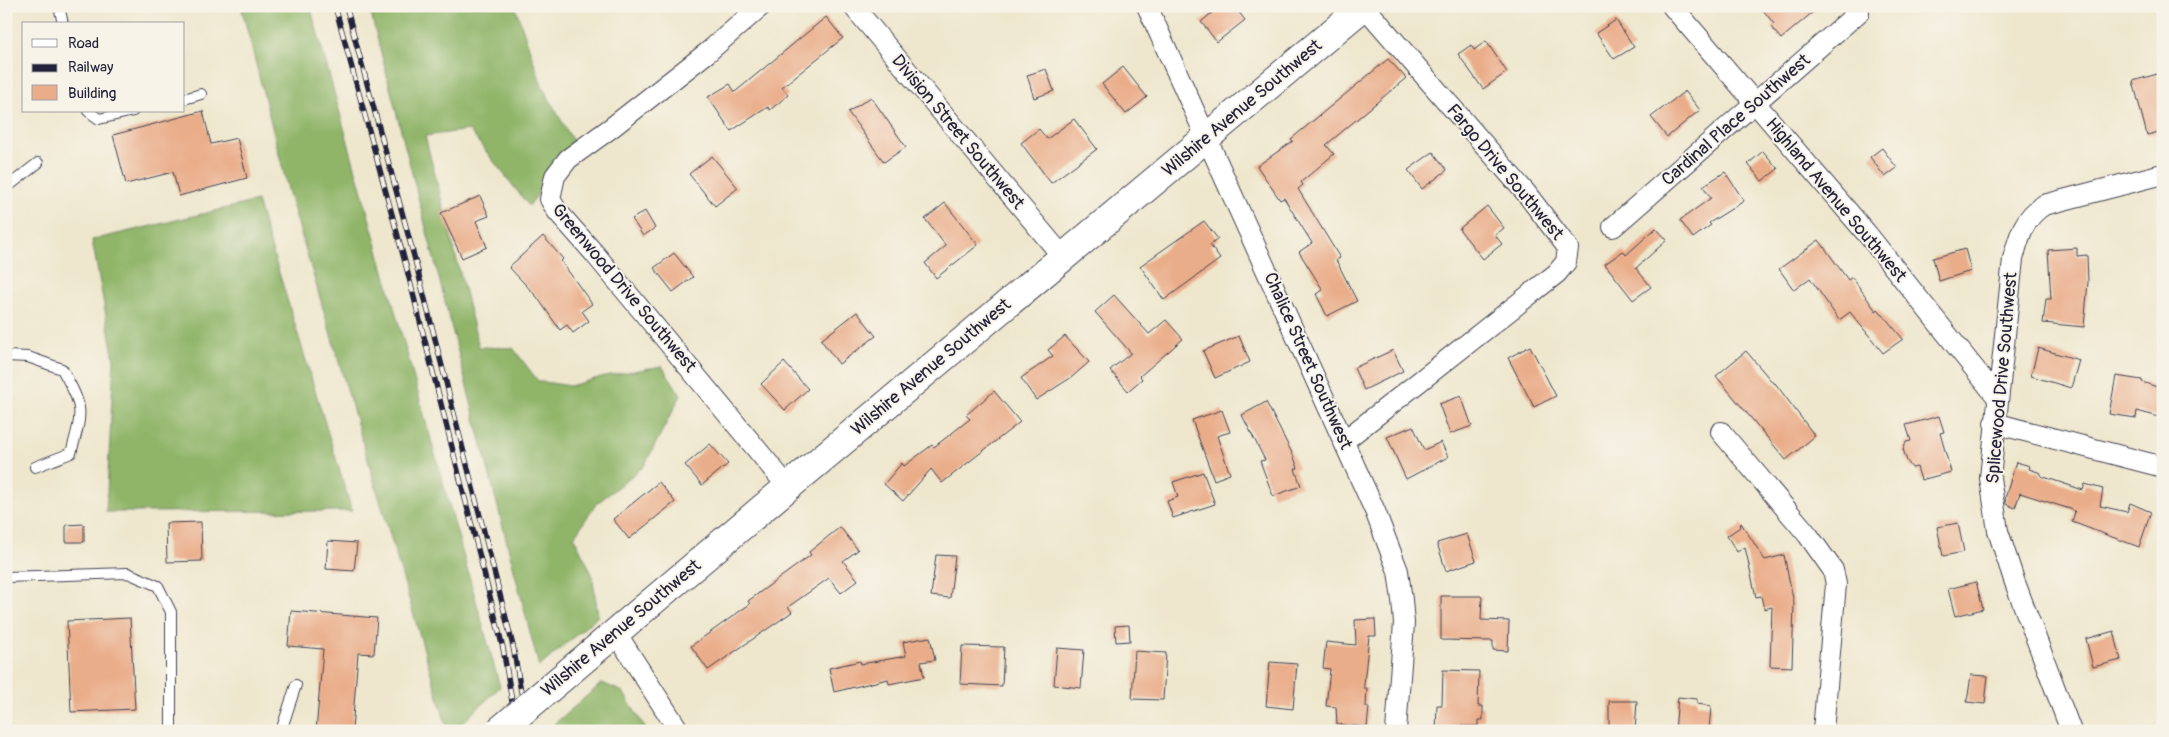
<svg xmlns="http://www.w3.org/2000/svg" width="2169" height="737" viewBox="0 0 2169 737" font-family="Pangolin,sans-serif">
	<rect width="100%" height="100%" fill="#f7f3e8"/>
	<filter id="ink" filterUnits="userSpaceOnUse"><feTurbulence type="fractalNoise" baseFrequency=".02" numOctaves="2"/><feDisplacementMap in="SourceGraphic" scale="10" xChannelSelector="R" yChannelSelector="G"/><feConvolveMatrix kernelMatrix="1 2 1 2 8 2 1 2 1" color-interpolation-filters="sRGB"/></filter>
	<filter id="wash" filterUnits="userSpaceOnUse"><feTurbulence type="fractalNoise" baseFrequency=".0096" numOctaves="4" result="noise"/><feDisplacementMap in="SourceGraphic" scale="20" xChannelSelector="R" yChannelSelector="G"/><feGaussianBlur stdDeviation="1.12" result="paint"/><feColorMatrix in="noise" values="0 0 0 0 0 0 0 0 0 0 0 0 0 0 0 0 0 1.4 0 .05"/><feComposite in="paint" operator="in"/></filter>
	<g filter="url(#wash)">
		<rect width="100%" height="100%" fill="#eee7cd"/>
		<path fill="#90b569" stroke="#596c52" d="M241,6h69l190,681 -46,44h-6l-159,-538z
			M369,6h146l27,80 33,59 -46,61 -60,-76 -44,6 54,211 34,1 25,33 32,5 35,-10 57,-10 19,29 -37,71 -48,38 -22,33 18,37 6,42 -59,51z
			M257,201l95,310 -246,1 8,-153 -22,-119z
			M602,683l21,9 24,39h-101z"/>
		<g id="blocks">
			<path fill="#eaad8a" d="M1220,6h14l11,14 -28,22 -16,-20z
				M1760,6h60l-39,33 -10,-12 3,-3z
				M826,17l17,21 -61,49 6,8 -18,15 -2,-3 -37,24 -23,-34 22,-13 5,8z
				M1616,20l18,27 -20,12 -18,-26z
				M1486,41l21,31 -24,17 -25,-35 13,-9 3,5z
				M1388,59l18,19 -80,67 8,9 -33,28 2,3 -5,4 42,69 -4,2 21,41 -30,15 -11,-22 7,-4 -24,-38 13,-9 -28,-45 -4,2 -23,-34 36,-25 -2,-2z
				M1123,67l24,30 -21,17 -24,-30z
				M1046,69l8,22 -20,7 -7,-23z
				M2157,74l6,23v34l-16,4 -14,-54z
				M1685,91l15,19 -33,27 -16,-20z
				M871,97l35,50 -22,15 -36,-50z
				M203,111l8,33 26,-6 10,40 -68,18 -6,-24 -47,12 -13,-49z
				M1074,119l23,30 -46,34 -30,-40 18,-14 8,10z
				M1882,148l15,20 -12,9 -15,-20z
				M1763,151l15,18 -16,12 -14,-17z
				M1433,152l14,18 -25,19 -14,-19z
				M712,156l26,32 -23,18 -26,-32z
				M1725,172l19,29 -35,22 2,2 -18,13 -13,-18 31,-22 -8,-12z
				M480,196l9,20 -13,5 11,26 -25,11 -21,-45z
				M945,203l33,42 -42,33 -11,-15 21,-17 -21,-27z
				M1487,206l17,22 -9,7 7,9 -19,15 -24,-30z
				M645,211l10,17 -12,8 -11,-17z
				M1204,221l14,18 -8,6 10,14 -56,41 -24,-34z
				M1656,228l11,12 -31,28 15,19 -18,13 -28,-36 18,-13 3,4z
				M543,236l20,23 -2,2 31,43 -10,7 7,10 -16,12 -6,-8 -7,5 -23,-33 -28,-30z
				M1819,240l29,40 4,-3 24,34 2,-2 25,30 -20,14 -33,-41 -11,8 -29,-42 -16,12 -15,-21z
				M2077,248v8l10,-1 1,27 -4,45 -41,-4 3,-24h5l-3,-49z
				M1965,249l6,22 -32,10 -6,-23z
				M674,253l19,24 -20,15 -19,-24z
				M1114,295l35,39 17,-14 17,19 -43,37 2,3 -14,12 -18,-21 21,-17 -36,-41z
				M857,312l19,24 -37,28 -18,-24z
				M1065,336l24,26 -17,15 -36,23 -15,-22 32,-22 -5,-6z
				M1239,336l11,26 -35,16 -12,-27z
				M1530,346l26,50 -22,11 -26,-49z
				M2038,348l41,12 -8,28 -40,-12z
				M1393,350l10,21 -39,19 -10,-22z
				M1746,351l28,33 1,-1 40,53 -29,24 -70,-84z
				M784,362l24,27 -23,21 -24,-26z
				M2116,376l26,4v2l21,7v29l-26,-7 -1,7 -27,-4z
				M994,391l26,31 -78,61 -11,-14 -28,32 -19,-17 18,-21 2,3 28,-21 2,2 36,-28 -4,-4z
				M1461,396l11,30 -22,8 -11,-30z
				M1266,402l27,53 5,13 -3,1 6,17 -28,10 -13,-35 5,-1 -23,-45z
				M1222,410l8,22 -13,4 13,38 -16,6 -22,-60z
				M1939,416l5,16 -4,1 11,39 -30,8 -4,-13 -5,1 -5,-7 -4,-12 3,-7 5,-1 -5,-16z
				M1413,426l11,24 17,-8 7,15 -42,22 -19,-42z
				M710,444l18,20 -26,21 -17,-20z
				M2016,462l14,4 -1,3 12,4v3l42,14 2,-6 18,5 -3,17 27,6 3,-9 21,9 -12,35 -67,-25 3,-10 -2,-2 -53,-17 -5,15 -9,-4 -1,-5z
				M1203,472l12,32 -42,14 -6,-17 11,-4 -5,-15z
				M659,482l16,20 -46,37 -16,-20z
				M201,522l1,39 -35,1 -1,-39z
				M1741,523l24,37 19,-5 10,48 -2,64 -22,-1 2,-59 -8,2 -3,-13 -5,1 -11,-50 -8,5 -10,-16 13,-9z
				M1958,523l6,29 -21,4 -6,-29z
				M84,524v18h-18v-17z
				M840,527l18,23 -15,11 15,19 -17,13 -12,-15 -41,29 4,5 -84,58 -17,-24 59,-42 -2,-3 63,-46 -2,-3z
				M1467,534l9,27 -30,10 -9,-28z
				M328,541l29,2 -3,28 -28,-2z
				M936,555l19,1 -5,42 -19,-2z
				M1976,582l7,27 -28,7 -7,-27z
				M1441,596h41l-1,24 28,1 -1,30 -15,-1v-9l-52,-1z
				M291,611l86,7 -3,36 -16,-1 -6,78h-36l7,-82 -35,-3z
				M130,618l5,91 -64,3 -4,-91z
				M1375,619l1,17h-7l-5,48v4h3l-1,19h3l-2,20 -30,-3 -1,-17 -10,-1 4,-37 -7,-1 3,-26 30,3 -1,-25z
				M1129,625l1,16 -14,1 -1,-16z
				M2114,631l7,29 -28,7 -7,-28z
				M930,637l5,23 -14,2 3,15 -35,7 -1,-5 -54,13 -5,-24 31,-7 1,3 45,-8 -3,-14z
				M962,646l42,1 -2,39 -42,-2z
				M1057,648l27,2 -3,38 -27,-3z
				M1135,651l31,2 -3,47 -31,-1z
				M1270,662l27,2 -4,45 -27,-3z
				M1443,670l36,1 -1,35h5v14h-5v6h-19v5h-23l1,-26h5z
				M1971,675l17,1 -3,28 -18,-2z
				M1678,697l19,2v5l14,2 -2,25h-34z
				M1609,701h28l-2,30h-26z"/>
		</g>
	</g>
	<g filter="url(#ink)">
		<use href="#blocks" fill-opacity="0" stroke="#414051" stroke-width="1"/>
		<g fill="none" stroke-linecap="round" stroke-linejoin="round">
			<g stroke="#414051" stroke-width="12">
				<path id="lane" d="M59,6l4,18
					M184,99l17,-5
					M88,111l11,8 34,-8
					M6,188l32,-25
					M6,356l22,1 34,12c22,40 21,41 9,84l-36,14
					M6,577l122,-4 30,13 13,26v119
					M281,731l15,-46"/>
			</g>
			<g stroke="#414051" stroke-width="22">
				<path id="street" d="M761,6l-53,46 -97,76 -43,31 -13,17 -5,23 7,12 37,42 194,234
					M853,6l210,251
					M1147,6l228,505 23,60 4,29 2,23 -8,108
					M1672,6l196,229 129,162
					M1613,227l246,-215
					M1994,423l169,44
					M1721,432l87,103 25,35 3,14 -13,147
					M1344,441l213,-168 9,-11 2,-14 -42,-55 -162,-187
					M616,633l63,98
					M2071,731l-57,-151 -16,-49 -8,-53 23,-219c6,-22 10,-41 31,-54l119,-31"/>
			</g>
			<g stroke="#414051" stroke-width="30">
				<path id="secondary" d="M570,671l218,-184 576,-481"/>
			</g>
			<use href="#lane" stroke="#fff" stroke-width="10"/>
			<use href="#street" stroke="#fff" stroke-width="20"/>
			<use href="#secondary" stroke="#fff" stroke-width="28"/>
			<g stroke="#22223b" stroke-width="5.5">
				<path id="rail" d="M335,6l70,256 98,386 14,83
					M346,6l69,254 98,386 15,85"/>
			</g>
			<use href="#rail" stroke="#f7f3e8" stroke-width="4" stroke-dasharray="11" stroke-linecap="butt"/>
			<g stroke="#414051" stroke-width="30" stroke-linecap="butt">
				<path id="secondary-bridge" d="M499,731l71,-60"/>
			</g>
			<use href="#secondary-bridge" stroke="#fff" stroke-width="28"/>
		</g>
	</g>
	<g text-anchor="middle" dominant-baseline="central" stroke-width="4" stroke-linejoin="round" paint-order="stroke">
		<g font-size="18" fill="#22223b" stroke="#f7f3e8">
			<text transform="translate(1242 108) rotate(-40)">Wilshire Avenue Southwest</text>
			<text transform="translate(1736 120) rotate(-41)">Cardinal Place Southwest</text>
			<text transform="translate(958 132) rotate(50)">Division Street Southwest</text>
			<text transform="translate(1505 172) rotate(50)">Fargo Drive Southwest</text>
			<text transform="translate(1836 200) rotate(50)">Highland Avenue Southwest</text>
			<text transform="translate(624 288) rotate(50)">Greenwood Drive Southwest</text>
			<text transform="translate(1308 361) rotate(66)">Chalice Street Southwest</text>
			<text transform="translate(931 367) rotate(-40)">Wilshire Avenue Southwest</text>
			<text transform="translate(2002 378) rotate(-85)">Splicewood Drive Southwest</text>
			<text transform="translate(621 628) rotate(-40)">Wilshire Avenue Southwest</text>
		</g>
	</g>
	<rect width="2169" height="737" fill="none" stroke="#f7f3e8" stroke-width="25"/>
	<rect x="22" y="22" width="162" height="90" fill="#f7f3e8" stroke="#a29fa3"/>
	<rect x="32" y="39" width="25" height="8" fill="#ffffff" stroke="#a29fa3"/>
	<text x="68" y="48" font-size="15" fill="#22223b">Road</text>
	<rect x="32" y="64" width="25" height="8" fill="#22223b" stroke="#a29fa3"/>
	<text x="68" y="72" font-size="15" fill="#22223b">Railway</text>
	<rect x="32" y="85" width="25" height="15" fill="#eaad8a" stroke="#a29fa3"/>
	<text x="68" y="98" font-size="15" fill="#22223b">Building</text>
</svg>
